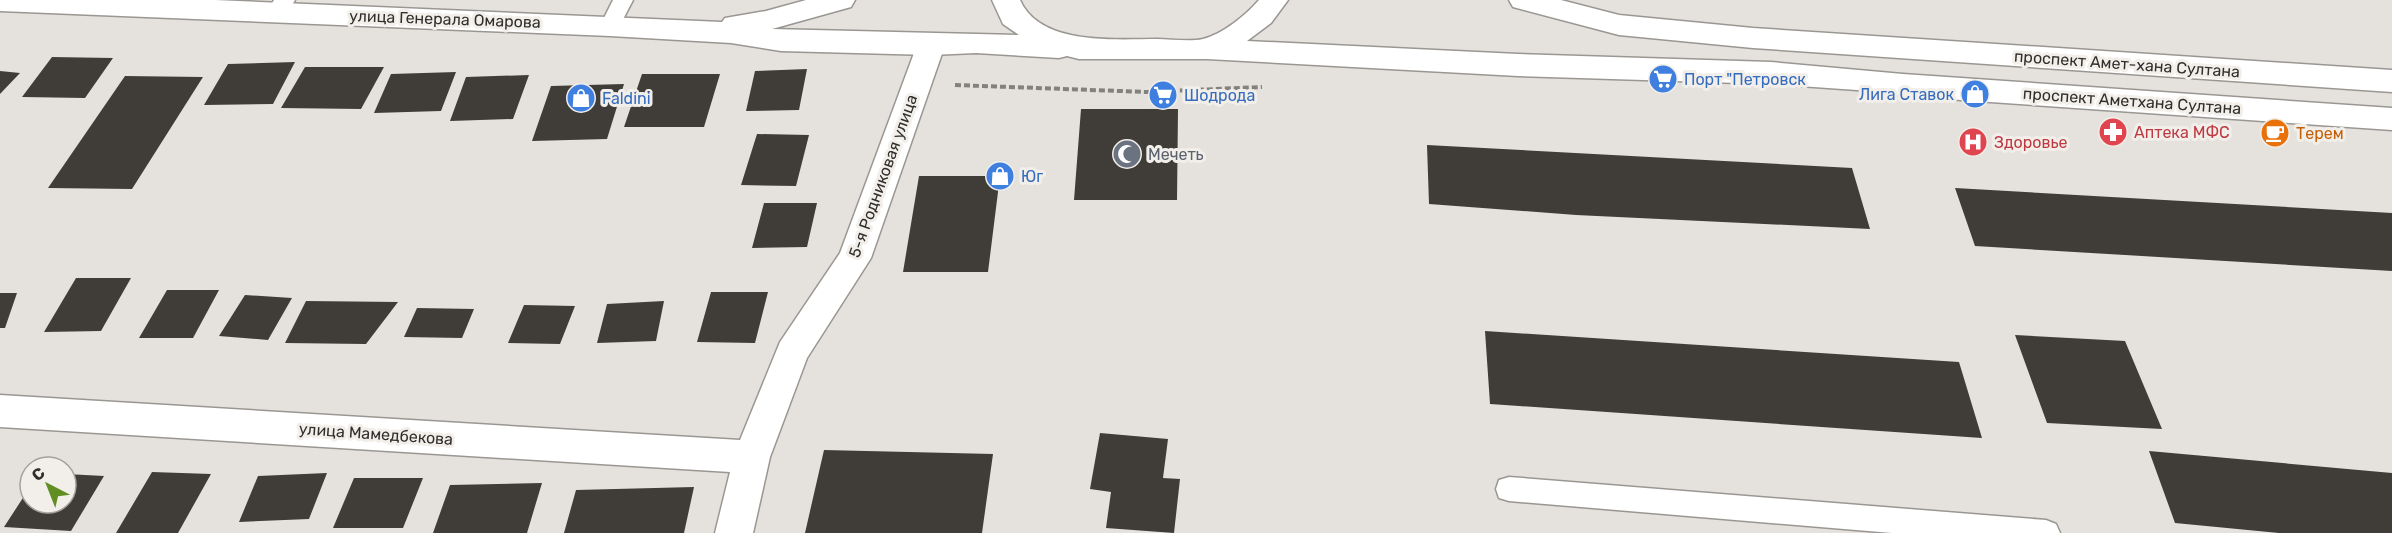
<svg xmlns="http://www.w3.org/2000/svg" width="2392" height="533" viewBox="0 0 2392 533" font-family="Rubik,sans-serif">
	<rect width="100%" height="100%" fill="#e5e2dd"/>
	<path fill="#403d39" d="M52,57l61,1 -28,40 -63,-1z
		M295,62l-22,42 -69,1 24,-41z
		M305,67h79l-23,42 -80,-1z
		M807,69l-8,41 -53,1 9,-40z
		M0,71l20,2 -20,21z
		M456,72l-15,39 -67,2 17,-39z
		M642,74h78l-16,53h-80z
		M529,75l-16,44 -63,2 16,-44z
		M125,76l78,1 -71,112 -84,-1z
		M624,84l-17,55 -75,2 19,-55z
		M1081,109h97l-1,91h-103z
		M757,134l52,1 -13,51 -55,-1z
		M1427,145l425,23 18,61 -294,-14 -147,-11z
		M919,176h81l-12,96h-85z
		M1955,188l437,25v58l-417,-25z
		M764,203h53l-10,44 -55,1z
		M76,278h55l-30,53 -57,1z
		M167,290h52l-26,48h-54z
		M711,292h57l-13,51 -58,-1z
		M0,293h17l-12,35h-5z
		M245,295l47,3 -24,42 -49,-4z
		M306,301l92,1 -32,42 -81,-1z
		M664,301l-8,40 -59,2 10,-39z
		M524,305l51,1 -15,38 -52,-1z
		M417,308l57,1 -12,29 -58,-1z
		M1485,331l474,31 23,76 -492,-34z
		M2015,335l110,6 37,88 -115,-6z
		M1100,433l68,6 -5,39 17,1 -6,54 -68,-5 5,-36 -21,-3z
		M824,450l169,4 -11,79h-177z
		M2149,451l243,22v60h-113l-104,-10z
		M152,472l59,2 -33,59h-62z
		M327,473l-18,46 -70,3 19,-46z
		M66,474l38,2 -33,55 -67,-4 26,-40v16h36z
		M354,478h69l-20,50h-70z
		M542,483l-15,50h-94l17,-48z
		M694,487l-10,46h-120l12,-43z"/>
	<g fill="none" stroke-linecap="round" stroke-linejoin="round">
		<g stroke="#9a9793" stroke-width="3">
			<path id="service" d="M274,0h21c-6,11 -11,17 -23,13l-3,-5z
				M613,0h20l-14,27 -7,2 -7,-2 -3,-5z
				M1509,477l537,43 10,4 4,9h-168l-383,-32 -10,-3 -3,-9 3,-9z"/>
		</g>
		<g stroke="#9a9793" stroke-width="3">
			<path id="minor" d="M931,35l10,3 4,7 -74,213 -64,100 -37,99 -17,76h-38l15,-61 -730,-45v-32l740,45 40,-98 60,-89 77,-208 4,-7z"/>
		</g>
		<g stroke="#9a9793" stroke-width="3">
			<path id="primary" d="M0,0h215l507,22 3,-4 41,-7 40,-11h49l-4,7 -79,22 247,6 -16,-11 -11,-24h28c20,46 96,39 137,39 14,0 32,3 46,0 20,-5 43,-24 56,-39h29l-17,23 -24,18 271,13 253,8 132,12 489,34v22l-489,-34 -32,-5 -100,-7 -253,-8 -311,-17h-128l-12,-3 -8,2 -83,-5 -45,2 -150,-4 -50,-8 -121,-7 -610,-25z
				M1509,0h52l58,15 134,13 639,42v22l-639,-44 -134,-13 -106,-28z"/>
		</g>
		<path stroke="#83817e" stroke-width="4" stroke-dasharray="6 3" stroke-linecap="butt" d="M955,85l192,7 115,-5"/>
		<use href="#service" fill="#fff" fill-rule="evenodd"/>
		<use href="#minor" fill="#fff" fill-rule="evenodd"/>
		<use href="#primary" fill="#fff" fill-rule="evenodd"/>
	</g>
	<defs>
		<g id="supermarket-disc" transform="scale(1.5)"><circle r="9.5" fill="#3f7fe0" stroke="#f2efea"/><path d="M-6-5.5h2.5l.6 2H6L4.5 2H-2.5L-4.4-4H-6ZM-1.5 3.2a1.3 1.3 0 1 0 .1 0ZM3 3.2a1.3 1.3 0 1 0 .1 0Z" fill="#fff"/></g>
		<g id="shop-disc" transform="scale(1.5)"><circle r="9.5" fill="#3f7fe0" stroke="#f2efea"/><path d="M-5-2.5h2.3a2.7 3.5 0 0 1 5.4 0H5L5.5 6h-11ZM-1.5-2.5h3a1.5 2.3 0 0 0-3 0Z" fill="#fff"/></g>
		<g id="pharmacy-disc" transform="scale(1.5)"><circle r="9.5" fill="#e0444e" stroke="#f2efea"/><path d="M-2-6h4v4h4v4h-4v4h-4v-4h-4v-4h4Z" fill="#fff"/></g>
		<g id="cafe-disc" transform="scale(1.5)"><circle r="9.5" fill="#e8710a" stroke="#f2efea"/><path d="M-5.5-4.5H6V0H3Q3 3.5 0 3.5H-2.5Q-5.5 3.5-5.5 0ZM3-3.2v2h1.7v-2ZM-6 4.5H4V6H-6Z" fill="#fff"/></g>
		<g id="hospital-disc" transform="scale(1.5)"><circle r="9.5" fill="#e0444e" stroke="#f2efea"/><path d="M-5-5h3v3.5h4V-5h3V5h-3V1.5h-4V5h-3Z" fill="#fff"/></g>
		<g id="mosque-disc" transform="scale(1.5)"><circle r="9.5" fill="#6b7280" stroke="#f2efea"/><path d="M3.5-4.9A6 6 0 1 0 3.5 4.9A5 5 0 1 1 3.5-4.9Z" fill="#fff"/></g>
	</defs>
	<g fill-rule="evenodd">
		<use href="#supermarket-disc" x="1663" y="79"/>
		<use href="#shop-disc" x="1975" y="94"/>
		<use href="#supermarket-disc" x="1163" y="95"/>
		<use href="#shop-disc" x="581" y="98"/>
		<use href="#pharmacy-disc" x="2113" y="132"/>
		<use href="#cafe-disc" x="2275" y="133"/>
		<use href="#hospital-disc" x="1973" y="142"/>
		<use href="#mosque-disc" x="1127" y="154"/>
		<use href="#shop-disc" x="1000" y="176"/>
	</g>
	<g text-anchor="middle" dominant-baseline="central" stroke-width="6" stroke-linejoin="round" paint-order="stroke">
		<g font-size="16" fill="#302f2d" stroke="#f2efea">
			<text transform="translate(445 19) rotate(2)">улица Генерала Омарова</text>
			<text transform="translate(2127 64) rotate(4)">проспект Амет-хана Султана</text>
			<text transform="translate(2132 101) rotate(4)">проспект Аметхана Султана</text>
			<text transform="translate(883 176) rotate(-70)">5-я Родниковая улица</text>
			<text transform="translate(376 434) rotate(4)">улица Мамедбекова</text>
		</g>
		<g font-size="16" fill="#366cbe" stroke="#f2efea" text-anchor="start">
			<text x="1684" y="79">Порт "Петровск</text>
			<text x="1954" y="94" text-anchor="end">Лига Ставок</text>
			<text x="1184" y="95">Шодрода</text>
			<text x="602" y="98">Faldini</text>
			<text x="1021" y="176">Юг</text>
		</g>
		<g font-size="16" fill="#be3a42" stroke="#f2efea" text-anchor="start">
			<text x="2134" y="132">Аптека МФС</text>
			<text x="1994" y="142">Здоровье</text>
		</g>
		<g font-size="16" fill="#c56008" stroke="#f2efea" text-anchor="start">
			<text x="2296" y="133">Терем</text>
		</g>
		<g font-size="16" fill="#5b616d" stroke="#f2efea" text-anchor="start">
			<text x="1148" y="154">Мечеть</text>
		</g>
	</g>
	<g transform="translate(48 485) rotate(318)"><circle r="28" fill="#f2efea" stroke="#a4a29e" stroke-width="1.5"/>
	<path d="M0-4.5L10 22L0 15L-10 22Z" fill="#618e22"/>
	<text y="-9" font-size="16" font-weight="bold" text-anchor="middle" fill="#302f2d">С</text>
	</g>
</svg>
